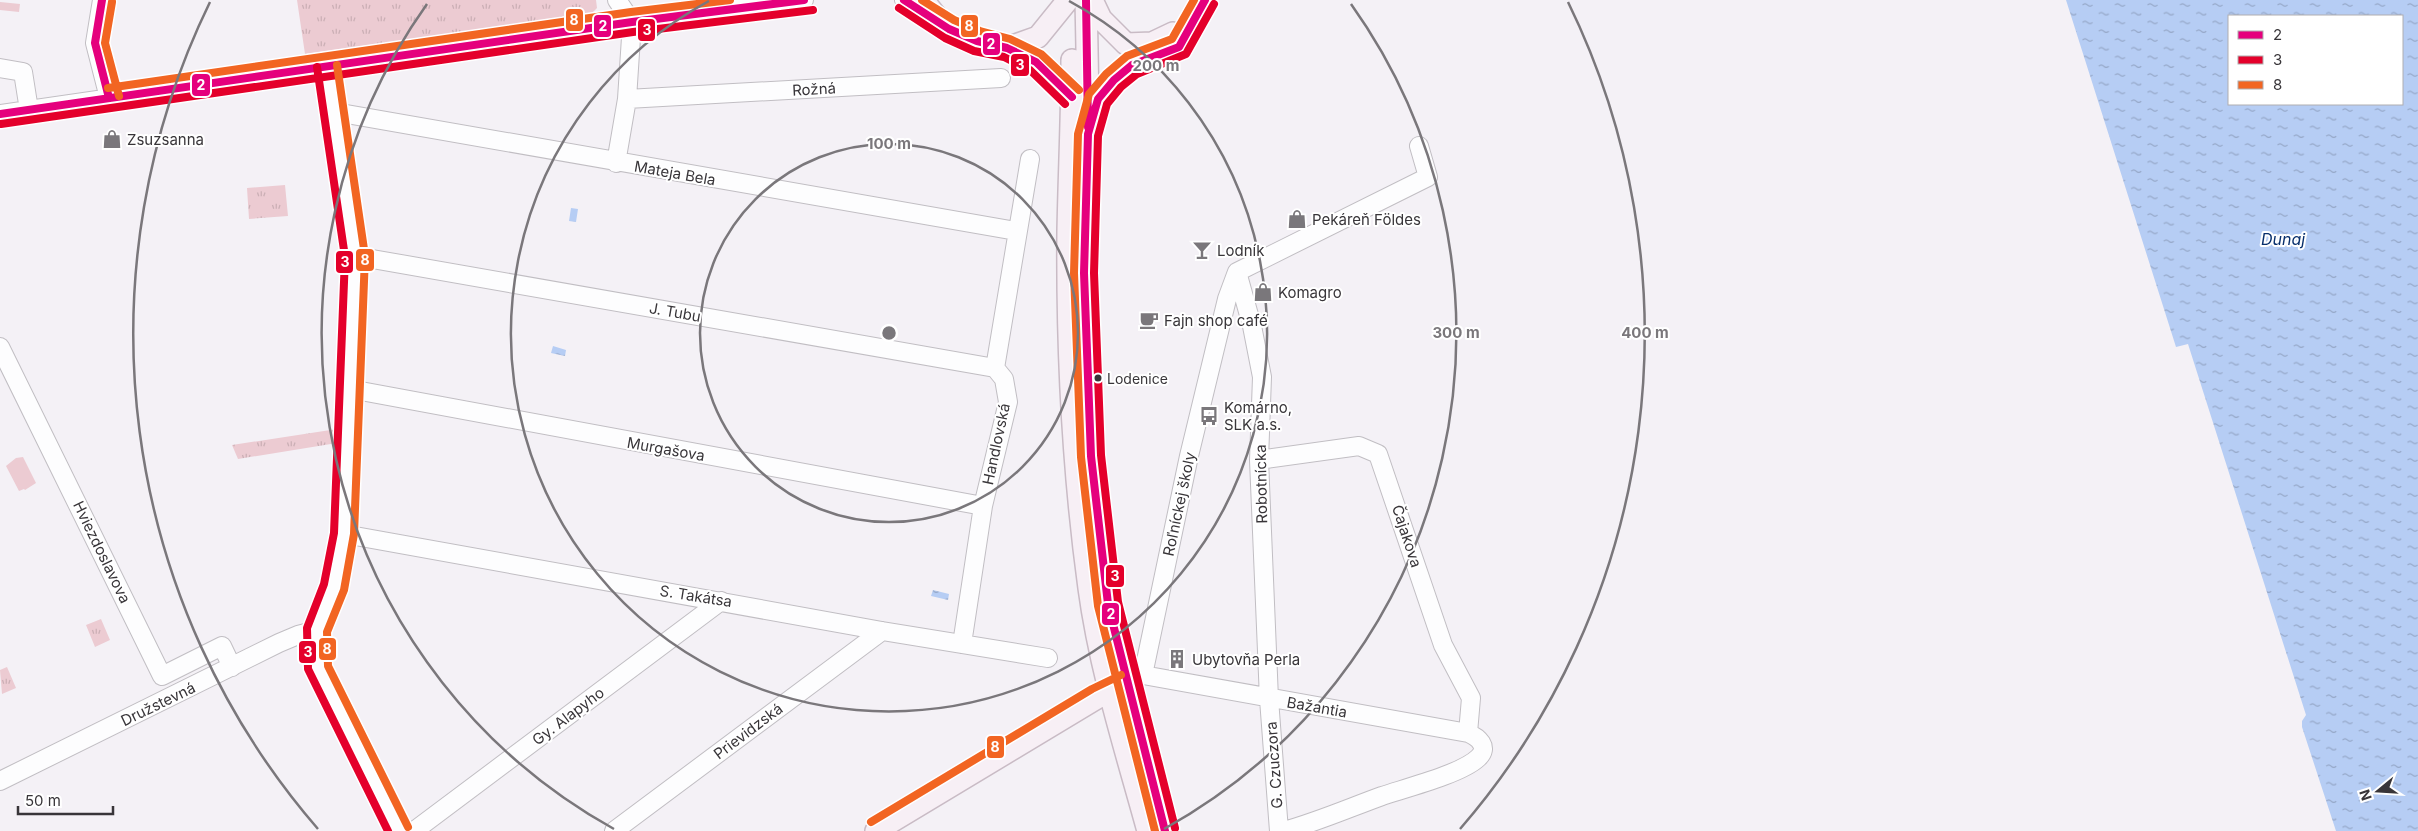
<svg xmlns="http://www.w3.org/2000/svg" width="2418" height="831" viewBox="0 0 2418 831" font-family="Inter,sans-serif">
	<defs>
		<pattern id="grass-tufts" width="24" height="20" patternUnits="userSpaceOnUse" patternTransform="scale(1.25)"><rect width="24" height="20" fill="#eccbd2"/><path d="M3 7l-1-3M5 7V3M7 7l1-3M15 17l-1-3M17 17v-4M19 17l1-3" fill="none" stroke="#cbafb5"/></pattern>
		<pattern id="water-ripples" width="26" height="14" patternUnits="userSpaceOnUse" patternTransform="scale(1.25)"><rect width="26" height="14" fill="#b6cdf4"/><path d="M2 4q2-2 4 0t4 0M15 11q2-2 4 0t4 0" fill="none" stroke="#95a7c7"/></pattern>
	</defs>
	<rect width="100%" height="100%" fill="#f4f1f6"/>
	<path fill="url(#grass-tufts)" d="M297,0h299l1,8 -6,6 -286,40z
		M285,185l3,31 -39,3 -2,-31z
		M337,429v14l-99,16 -6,-14z
		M101,619l9,21 -15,7 -9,-22z
		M7,667l9,21 -14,6 -2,-24z"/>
	<path fill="#eccbd2" d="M0,2l20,2 -1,8 -19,-2z
		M23,457l13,26 -11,7 -1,-1 -5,2 -13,-25 10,-8z"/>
	<path fill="url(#water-ripples)" fill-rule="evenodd" d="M2066,0h352v831h-82l-34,-104v-6l4,-6 -118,-371 -12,3zM2229,16h173v88h-173z
		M571,208l7,1 -2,13 -7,-1z
		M553,346l13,4 -1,6 -14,-3z
		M933,590l16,4 -1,6 -17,-4z"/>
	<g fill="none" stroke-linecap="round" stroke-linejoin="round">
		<g stroke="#c1bec3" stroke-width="20">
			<path id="minor" d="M102,0l-7,43 14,55
				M617,0l15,22
				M904,0l31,20
				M327,66l28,190 -11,278 -10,53 -17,43 1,38 81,163
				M0,68l23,4 6,38
				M627,99l374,-21
				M335,112l681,119
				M0,114l632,-92 172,-22
				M616,163l11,-64 5,-77
				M355,256l640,112
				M1237,272l15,54 10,51 -3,83 10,239 10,132
				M0,347l162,329 60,-30 10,21
				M350,389l633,117
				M1259,460l100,-14 19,8 65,191 28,53 -3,35
				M344,534l538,97 166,27
				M962,644l21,-138 25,-104 -4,-23 -9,-11 35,-209
				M1143,675l46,-219 38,-157 10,-27 191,-95 -9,-31
				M1143,675l325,58c10,4 22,14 10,25 -17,16 -72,30 -96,38 -33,12 -65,26 -98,35
				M0,781l279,-138 19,-8 19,-5
				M414,831l307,-230
				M614,831l268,-200"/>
		</g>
		<g stroke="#c9bbc5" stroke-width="24">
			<path id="major" d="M924,0c30,49 71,35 112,62 14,9 25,23 36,35
				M1086,0c1,45 2,90 2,135 -2,107 -5,213 3,320 9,131 37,251 74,376
				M1092,0l9,19 25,25 26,-1 21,-10
				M1007,48l31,-11 30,-37
				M1072,60c0,58 -3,115 -4,172 -1,118 5,239 21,356 11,82 37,163 59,243
				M1092,119c9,-34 29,-50 61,-62 7,-3 20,-5 25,-10 6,-5 24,-39 27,-47
				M876,831l221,-133 23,-12"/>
		</g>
		<use href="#minor" stroke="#fdfdfe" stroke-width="18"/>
		<use href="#major" stroke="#f7eff5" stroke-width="21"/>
		<g stroke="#fff" stroke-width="11">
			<path id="bus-1" d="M102,0l-7,43 14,55
				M904,0l45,29 28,12 30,7 29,14 36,35
				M1086,0l2,127
				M0,114l632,-92 172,-22
				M1165,831l-57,-227 -17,-148 -7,-183 4,-139 10,-35 16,-19 18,-15 47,-18 26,-47"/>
		</g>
		<g stroke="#fff" stroke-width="11">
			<path id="bus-2" d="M899,8l46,30 29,13 30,6 26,13 35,34
				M317,67l28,190 -11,276 -10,51 -17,44 1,41 80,162
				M1,124l632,-92 180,-22
				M1175,828l-57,-226 -17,-147 -7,-182 4,-137 9,-32 14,-17 16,-13 49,-20 28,-50"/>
		</g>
		<g stroke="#fff" stroke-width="11">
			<path id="bus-3" d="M922,0l32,20 26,11 30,8 31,15 38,36
				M112,2l-7,41 14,53
				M337,65l28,191 -11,278 -10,56 -17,42 1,34 80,161
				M108,88l523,-76 99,-12
				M871,822l221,-133 29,-14
				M1155,831l-57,-225 -17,-149 -7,-184 4,-139 11,-40 17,-20 21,-18 45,-17 22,-39"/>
		</g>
		<use href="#bus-1" stroke="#e5007d" stroke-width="8"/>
		<use href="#bus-2" stroke="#e4002b" stroke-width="8"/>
		<use href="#bus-3" stroke="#f26522" stroke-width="8"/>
	</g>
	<g fill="none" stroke="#7a777b" stroke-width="2.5">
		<circle cx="889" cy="333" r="189"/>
		<path d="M1069 1A378 378 0 1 1 709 1"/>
		<path d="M614 829A567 567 0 0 1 427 4M1351 4A567 567 0 0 1 1164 829"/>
		<path d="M318 829A756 756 0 0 1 210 2M1568 2A756 756 0 0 1 1460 829"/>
	</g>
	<defs>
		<g id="shop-bare" transform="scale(1.5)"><path d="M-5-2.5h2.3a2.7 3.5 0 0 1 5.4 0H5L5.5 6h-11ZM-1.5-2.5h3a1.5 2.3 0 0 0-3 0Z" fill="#7a777b" stroke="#fff" stroke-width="2.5" paint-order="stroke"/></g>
		<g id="bar-bare" transform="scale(1.5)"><path d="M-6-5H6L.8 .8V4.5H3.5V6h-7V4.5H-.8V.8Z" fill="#7a777b" stroke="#fff" stroke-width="2.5" paint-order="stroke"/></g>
		<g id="cafe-bare" transform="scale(1.5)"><path d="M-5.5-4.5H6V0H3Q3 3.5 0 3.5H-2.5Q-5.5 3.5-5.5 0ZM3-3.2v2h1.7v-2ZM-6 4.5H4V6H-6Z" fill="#7a777b" stroke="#fff" stroke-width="2.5" paint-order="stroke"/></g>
		<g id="bus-bare" transform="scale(1.5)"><path d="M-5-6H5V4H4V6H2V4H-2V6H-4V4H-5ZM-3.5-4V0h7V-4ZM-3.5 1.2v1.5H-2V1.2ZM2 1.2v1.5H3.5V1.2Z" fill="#7a777b" stroke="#fff" stroke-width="2.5" paint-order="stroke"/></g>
		<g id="building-bare" transform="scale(1.5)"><path d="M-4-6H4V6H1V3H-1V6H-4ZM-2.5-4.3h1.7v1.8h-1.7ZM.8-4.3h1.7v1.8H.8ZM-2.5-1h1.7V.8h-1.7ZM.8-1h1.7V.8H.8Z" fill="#7a777b" stroke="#fff" stroke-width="2.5" paint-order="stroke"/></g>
	</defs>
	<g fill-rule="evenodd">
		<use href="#shop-bare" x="112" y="139"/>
		<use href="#shop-bare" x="1297" y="219"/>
		<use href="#bar-bare" x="1202" y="250"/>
		<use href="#shop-bare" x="1263" y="292"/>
		<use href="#cafe-bare" x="1149" y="320"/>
		<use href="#bus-bare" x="1209" y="416"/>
		<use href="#building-bare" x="1177" y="659"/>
	</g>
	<circle fill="#383539" stroke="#fff" stroke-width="2" cx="1098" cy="378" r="4.5"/>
	<g text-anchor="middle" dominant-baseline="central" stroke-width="4" stroke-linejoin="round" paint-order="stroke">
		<g font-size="14" fill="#383539" stroke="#fff" text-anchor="start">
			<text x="1107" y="378">Lodenice</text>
		</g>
		<g font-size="15" fill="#383539" stroke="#fff">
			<text transform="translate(814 89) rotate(-3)">Rožná</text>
			<text transform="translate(675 173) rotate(10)">Mateja Bela</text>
			<text transform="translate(675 312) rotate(10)">J. Tubu</text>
			<text transform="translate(996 444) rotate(-78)">Handlovská</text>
			<text transform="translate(666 449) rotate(10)">Murgašova</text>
			<text transform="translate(1261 484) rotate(-91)">Robotnícka</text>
			<text transform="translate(1179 504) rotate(-78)">Roľníckej školy</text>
			<text transform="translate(1407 536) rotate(72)">Čajakova</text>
			<text transform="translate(102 552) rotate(64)">Hviezdoslavova</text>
			<text transform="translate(696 596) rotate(9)">S. Takátsa</text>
			<text transform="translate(158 704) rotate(-26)">Družstevná</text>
			<text transform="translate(1317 707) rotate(10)">Bažantia</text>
			<text transform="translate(568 716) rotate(-37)">Gy. Alapyho</text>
			<text transform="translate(748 731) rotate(-37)">Prievidzská</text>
			<text transform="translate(1274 765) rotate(-94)">G. Czuczora</text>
		</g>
		<g font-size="15" fill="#383539" stroke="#fff" text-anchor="start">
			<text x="127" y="139">Zsuzsanna</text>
			<text x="1312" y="219">Pekáreň Földes</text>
			<text x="1217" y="250">Lodník</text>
			<text x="1278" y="292">Komagro</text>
			<text x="1164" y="320">Fajn shop café</text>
			<text x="1224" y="407">Komárno,<tspan x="1224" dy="17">SLK a.s.</tspan></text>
			<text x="1192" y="659">Ubytovňa Perla</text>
		</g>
		<g font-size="16" font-style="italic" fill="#082f6c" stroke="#fff">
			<text x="2283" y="239">Dunaj</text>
		</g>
	</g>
	<circle cx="889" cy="333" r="8" fill="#7a777b" stroke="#fff" stroke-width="2.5"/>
	<g font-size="15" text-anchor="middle" font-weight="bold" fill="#7a777b" stroke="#fff" stroke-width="4" stroke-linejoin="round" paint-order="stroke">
		<text x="1156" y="71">200 m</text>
		<text x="889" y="149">100 m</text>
		<text x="1456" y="338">300 m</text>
		<text x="1645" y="338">400 m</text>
	</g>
	<g stroke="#fff" stroke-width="2">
		<rect x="565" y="8" width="19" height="24" rx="5" fill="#f26522"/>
		<rect x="593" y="14" width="19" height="24" rx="5" fill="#e5007d"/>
		<rect x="960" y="14" width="19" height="24" rx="5" fill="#f26522"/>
		<rect x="637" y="18" width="19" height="24" rx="5" fill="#e4002b"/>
		<rect x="982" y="32" width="19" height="24" rx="5" fill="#e5007d"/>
		<rect x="1010" y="53" width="20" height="24" rx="5" fill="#e4002b"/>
		<rect x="191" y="73" width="20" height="24" rx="5" fill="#e5007d"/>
		<rect x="355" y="248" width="20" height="24" rx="5" fill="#f26522"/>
		<rect x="335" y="250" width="19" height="24" rx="5" fill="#e4002b"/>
		<rect x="1105" y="564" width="20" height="24" rx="5" fill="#e4002b"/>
		<rect x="1101" y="602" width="19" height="24" rx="5" fill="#e5007d"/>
		<rect x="318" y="637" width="19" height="24" rx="5" fill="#f26522"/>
		<rect x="298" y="640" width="19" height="24" rx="5" fill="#e4002b"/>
		<rect x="986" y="735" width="19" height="24" rx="5" fill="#f26522"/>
	</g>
	<g font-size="14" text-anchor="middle" font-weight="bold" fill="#fff">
		<text x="574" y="25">8</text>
		<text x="603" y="31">2</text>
		<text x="969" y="31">8</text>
		<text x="647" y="35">3</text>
		<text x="991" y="49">2</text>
		<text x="1020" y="70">3</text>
		<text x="201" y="90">2</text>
		<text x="365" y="265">8</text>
		<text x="345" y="267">3</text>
		<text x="1115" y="581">3</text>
		<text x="1111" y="619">2</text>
		<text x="327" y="654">8</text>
		<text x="308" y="657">3</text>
		<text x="995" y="752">8</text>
	</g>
	<rect x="2228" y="15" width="175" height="90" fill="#ffffff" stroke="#afaeb0"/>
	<rect x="2238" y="31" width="25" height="8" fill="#e5007d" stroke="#afaeb0"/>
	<text x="2273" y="40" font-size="15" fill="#383539">2</text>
	<rect x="2238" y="56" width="25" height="8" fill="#e4002b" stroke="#afaeb0"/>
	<text x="2273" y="65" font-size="15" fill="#383539">3</text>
	<rect x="2238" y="81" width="25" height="8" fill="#f26522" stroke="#afaeb0"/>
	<text x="2273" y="90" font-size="15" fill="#383539">8</text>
	<g transform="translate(2378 791) rotate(252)" stroke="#ffffff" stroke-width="4" paint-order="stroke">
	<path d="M0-4L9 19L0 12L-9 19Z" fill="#383539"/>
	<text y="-8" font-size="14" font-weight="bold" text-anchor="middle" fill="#383539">N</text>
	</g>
	<path d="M18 806v8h95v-8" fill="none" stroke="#383539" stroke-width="2.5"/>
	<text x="25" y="806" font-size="15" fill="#383539" stroke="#ffffff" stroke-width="4" paint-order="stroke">50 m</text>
</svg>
